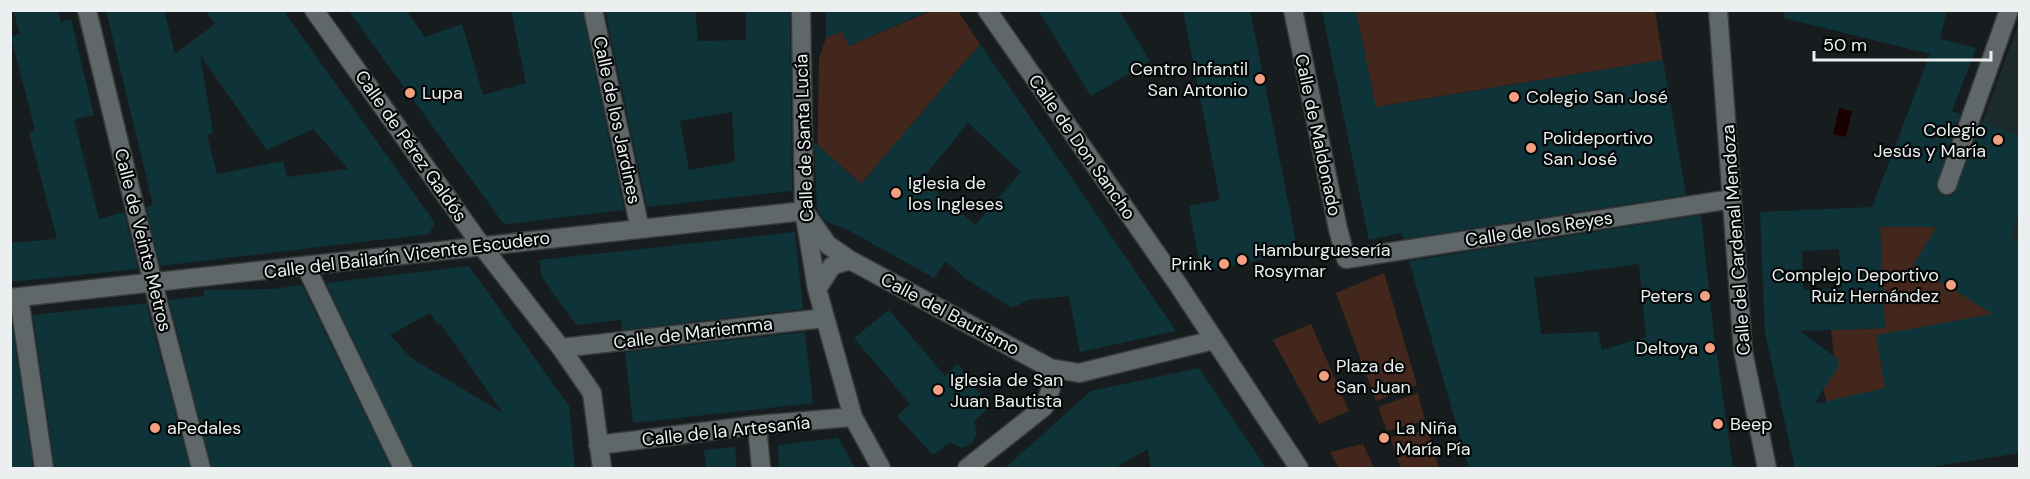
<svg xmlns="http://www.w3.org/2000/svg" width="2030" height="479" viewBox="0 0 2030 479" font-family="'DM Sans',sans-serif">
	<rect width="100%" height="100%" fill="#171d1e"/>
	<path fill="#1d2a2c" d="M2019,23v219l-66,-40z"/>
	<path fill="#43271c" d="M931,11h27l22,33 -119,140 -40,-36 -4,35 2,-125 7,-20 16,-7 7,15z
		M1356,11h299l8,49 -276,45 -11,4z
		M1953,202l66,40v211l-95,15h-83l-21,-94 19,-8 -2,-8 -3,-3 -3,-25 53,-2 -4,-101h29z
		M1384,273l33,112 -41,16 -40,-108z
		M1311,324l38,87 -30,13 -46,-84z
		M1418,393l7,28 -38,10 -9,-24z
		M1428,430l11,38h-38l-11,-31z
		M1363,444l11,24h-35l-9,-16z"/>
	<path fill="#1b0000" d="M1839,108l13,3 -6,26 -13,-3z"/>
	<path fill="#0e3439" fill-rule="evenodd" d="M13,10h45l3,12 10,-3 23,96 -20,5 25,99 25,-7 14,57 -128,13v-39l47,-4 -28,-106 6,-3 -24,-93 9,-3z
		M106,10h58l11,44 40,-30 -10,-14h78l152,213 -6,11 -269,32 -14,-59 7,-2zM200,55l67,95 46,-21 35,40 -61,8 -4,-16 -66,13 -10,-39 6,-2z
		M348,10h58l19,27 37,-13 21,71 43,-12 -15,-73h71l42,200 -117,14 -4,-1z
		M605,10h90l3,31 48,-1v-30h44l2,181 -145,16zM732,112l3,50 -46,8 -9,-49z
		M826,10h105l-82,36 -7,-15 -16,7z
		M1038,10h81l31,51 -59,35z
		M1183,10h67l48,242 -97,20 -12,-66 31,-6z
		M1322,10h34l20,97 287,-47 23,135 -283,44 -2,-6 -32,7z
		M1785,10h162l-7,29 36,9 -24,63 8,3 -24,72 3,7 5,3h6l5,-3 26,-71 38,14v76l-9,24 9,6v211l-95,15h-129l-30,-135 -5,-121 112,-5 58,-153 -146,-36zM1880,227h56l-23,38 80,49 -117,21 9,53 -71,16 25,-38 -2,-8 -37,-27 85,-3zM1839,249l3,39 -39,2 -1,-39z
		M980,44l91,133 105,154 -96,21 -11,-56 -41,4 -16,8 -49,-31 -17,-16 -12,17 -86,-48 -23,-9 -8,-11 -3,-68 47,42zM968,123l53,49 -46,53 -53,-46z
		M1701,215l12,112 20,141h-264l-60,-207zM1639,264l7,73 -44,13 -4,-18 -57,2 -7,-56z
		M795,232l8,77 -181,21 -1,-10 -45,5 -34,-48 -3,-17z
		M469,266l100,140 6,62h-161l-88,-185zM430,313l8,12 2,-2 63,90 -92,-55 -21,-23z
		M302,285l89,183h-179l-43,-168 35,-4v-6l69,-1z
		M146,303l44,165h-135l-22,-153z
		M889,310l56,66 13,-12 32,43 -16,14 3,11 -4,11 -11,5 -12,-6 -17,13 -36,-39 13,-12 -56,-66z
		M10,318h1l22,150h-23z
		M805,332l8,71 -180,20 -8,-71z
		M1199,368l67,100h-115l-3,-19 -33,19h-110l86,-77z
		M838,438l17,30h-76l-1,-23z
		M735,447l2,21h-31l-2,-18z"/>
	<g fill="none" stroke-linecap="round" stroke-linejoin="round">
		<g stroke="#373a3b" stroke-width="21">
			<path id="minor" d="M87,10l66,273 48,185
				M314,10l167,235 80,103 31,45 10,75
				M593,10l47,219
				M801,10l3,201 13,78 36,128 28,51
				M987,10l190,273 122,185
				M1293,10l45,219 8,30 386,-60
				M1718,10l25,341 24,117
				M1947,185l62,-175
				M306,267l97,201
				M817,289l15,-23 18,-6
				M19,297l25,171
				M10,298l794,-87 24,34 22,15 200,108 29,5 135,-33
				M561,348l264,-30
				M757,425l4,43
				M598,445l159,-20 96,-8
				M967,468l77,-61 7,-19 -1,-20"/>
		</g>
		<use href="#minor" stroke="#606768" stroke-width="18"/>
	</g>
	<g fill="#f2a081" stroke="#050707" stroke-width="2">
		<circle cx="1260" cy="79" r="6"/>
		<circle cx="410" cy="93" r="6"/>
		<circle cx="1514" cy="97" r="6"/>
		<circle cx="1998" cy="140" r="6"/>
		<circle cx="1531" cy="148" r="6"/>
		<circle cx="896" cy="193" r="6"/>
		<circle cx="1242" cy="260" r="6"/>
		<circle cx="1224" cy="264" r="6"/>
		<circle cx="1951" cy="285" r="6"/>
		<circle cx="1705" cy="296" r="6"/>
		<circle cx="1710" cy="348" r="6"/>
		<circle cx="1324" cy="376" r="6"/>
		<circle cx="938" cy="390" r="6"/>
		<circle cx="1718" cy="424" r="6"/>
		<circle cx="155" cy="428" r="6"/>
		<circle cx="1384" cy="438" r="6"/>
	</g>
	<g text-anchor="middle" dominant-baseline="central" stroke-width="4.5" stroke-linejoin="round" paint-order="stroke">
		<g font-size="18" fill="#ebefef" stroke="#050707" text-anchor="start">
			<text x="1248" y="69" text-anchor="end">Centro Infantil<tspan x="1248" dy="21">San Antonio</tspan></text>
			<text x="422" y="93">Lupa</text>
			<text x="1526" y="97">Colegio San José</text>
			<text x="1986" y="130" text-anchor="end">Colegio<tspan x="1986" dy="21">Jesús y María</tspan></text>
			<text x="1543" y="138">Polideportivo<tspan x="1543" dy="21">San José</tspan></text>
			<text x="908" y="183">Iglesia de<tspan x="908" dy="21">los Ingleses</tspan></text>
			<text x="1254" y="250">Hamburguesería<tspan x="1254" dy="21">Rosymar</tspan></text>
			<text x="1212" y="264" text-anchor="end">Prink</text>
			<text x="1939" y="275" text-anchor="end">Complejo Deportivo<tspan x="1939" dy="21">Ruiz Hernández</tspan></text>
			<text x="1693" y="296" text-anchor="end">Peters</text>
			<text x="1698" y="348" text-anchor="end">Deltoya</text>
			<text x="1336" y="366">Plaza de<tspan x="1336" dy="21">San Juan</tspan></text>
			<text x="950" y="380">Iglesia de San<tspan x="950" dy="21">Juan Bautista</tspan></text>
			<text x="1730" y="424">Beep</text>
			<text x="167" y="428">aPedales</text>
			<text x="1396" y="428">La Niña<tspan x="1396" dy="21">María Pía</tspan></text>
		</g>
		<g font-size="18" fill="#ebefef" stroke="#050707">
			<text transform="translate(617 120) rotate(78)">Calle de los Jardines</text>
			<text transform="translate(1318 135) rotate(78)">Calle de Maldonado</text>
			<text transform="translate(804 138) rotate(-92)">Calle de Santa Lucía</text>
			<text transform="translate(411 146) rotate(55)">Calle de Pérez Galdós</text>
			<text transform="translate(1082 147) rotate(55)">Calle de Don Sancho</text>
			<text transform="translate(1539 229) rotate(-9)">Calle de los Reyes</text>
			<text transform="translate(143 240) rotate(76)">Calle de Veinte Metros</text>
			<text transform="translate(1736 240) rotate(-94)">Calle del Cardenal Mendoza</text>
			<text transform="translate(407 255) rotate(-7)">Calle del Bailarín Vicente Escudero</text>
			<text transform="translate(950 314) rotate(28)">Calle del Bautismo</text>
			<text transform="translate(693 333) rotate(-7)">Calle de Mariemma</text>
			<text transform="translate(726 431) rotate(-6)">Calle de la Artesanía</text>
		</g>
	</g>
	<rect width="2030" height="479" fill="none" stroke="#ebefef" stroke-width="24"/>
	<path d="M1814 51v9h177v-9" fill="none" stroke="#ebefef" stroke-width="3"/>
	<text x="1823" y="51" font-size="18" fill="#ebefef" stroke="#050707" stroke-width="4.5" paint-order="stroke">50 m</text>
</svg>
